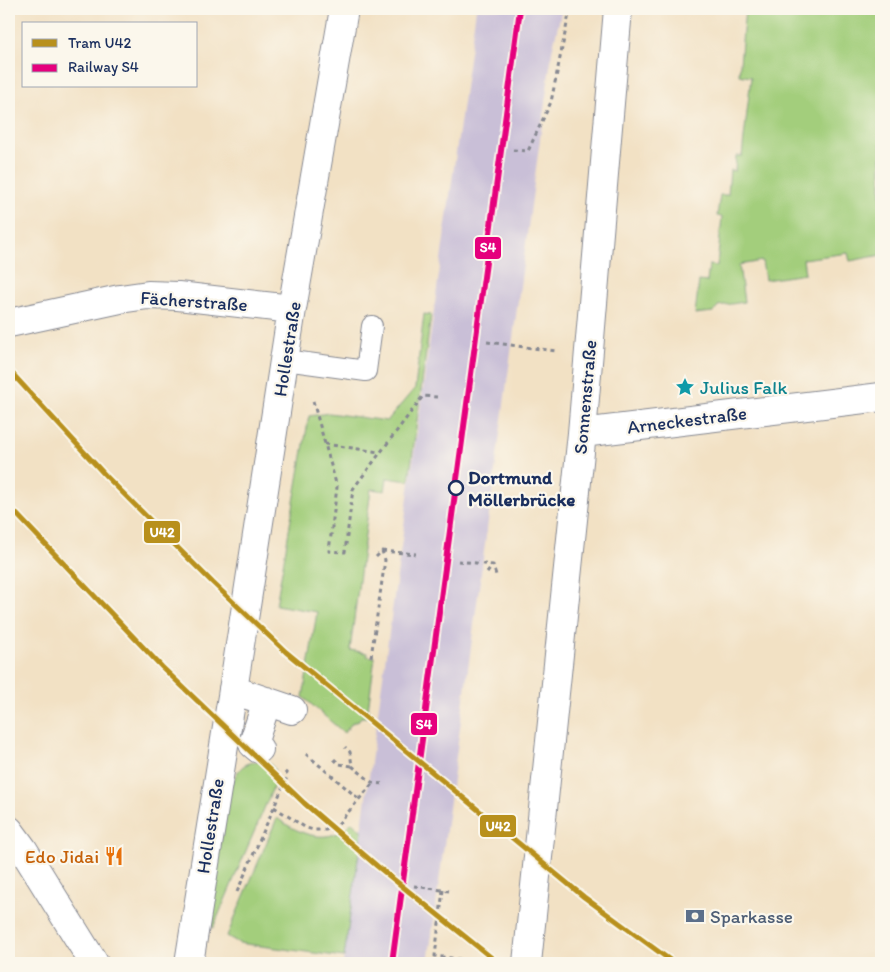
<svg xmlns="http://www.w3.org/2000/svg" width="890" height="972" viewBox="0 0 890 972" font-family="Itim,sans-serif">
	<rect width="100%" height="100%" fill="#fbf7ec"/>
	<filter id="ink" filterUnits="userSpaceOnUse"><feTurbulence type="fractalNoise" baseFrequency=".02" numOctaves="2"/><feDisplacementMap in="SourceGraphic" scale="10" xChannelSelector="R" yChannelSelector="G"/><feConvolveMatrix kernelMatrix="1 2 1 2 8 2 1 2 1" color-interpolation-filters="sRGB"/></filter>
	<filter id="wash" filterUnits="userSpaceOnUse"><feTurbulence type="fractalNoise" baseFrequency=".0096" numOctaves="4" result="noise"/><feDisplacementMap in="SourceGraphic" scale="20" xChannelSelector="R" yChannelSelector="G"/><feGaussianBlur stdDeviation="1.12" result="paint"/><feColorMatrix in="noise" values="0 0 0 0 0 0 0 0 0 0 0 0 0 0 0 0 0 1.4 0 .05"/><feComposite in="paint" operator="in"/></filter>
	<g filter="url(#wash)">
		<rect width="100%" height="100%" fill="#f2e1c4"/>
		<path fill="#c9bfd7" d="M476,9h86l-10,42 -124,912h-85z"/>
		<path fill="#a3ce7b" stroke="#5f7e6c" d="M745,9h136v246l-31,6 -2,-8 -45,6 2,15 -40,6 -3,-19 -23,4 5,37 -26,4 -5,6 -18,2 4,-33 8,1 2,-17 8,1 5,-49 -5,-1 3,-21h8l2,-25 5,1 1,-15h6l9,-79 -12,-2z
			M424,314l7,1 -22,166 -22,-3 -2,13 -14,-2 -21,161 17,3v3l8,1 -8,60h-6l-4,5h-4l-9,11 -41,-36 14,-85 -41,-7 33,-189 20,-3 58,8 28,-33z
			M266,760l8,8 1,15 -62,145 -6,-5 22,-133c10,-23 11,-27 37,-30z
			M277,818c23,17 53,29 75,4l10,9 -18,126 -105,-14 -12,-7z"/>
	</g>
	<g filter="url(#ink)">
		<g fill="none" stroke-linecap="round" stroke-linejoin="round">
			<g stroke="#868891" stroke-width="22">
				<path id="service" d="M285,360l81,11 6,-45"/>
			</g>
			<g stroke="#868891" stroke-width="30">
				<path id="pedestrian" d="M259,749l-6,-5 14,-43
					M189,963l44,-273 59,20"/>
			</g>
			<g stroke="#868891" stroke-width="30">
				<path id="minor" d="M9,323l111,-24 28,-4 30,1 114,13
					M582,433l299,-36
					M233,690l59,-381 52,-300
					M9,830l14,19 71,114
					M527,963l55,-530 36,-424"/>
			</g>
			<path stroke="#868891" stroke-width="3" stroke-dasharray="4 4" stroke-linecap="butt" d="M513,150l15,1 23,-49 19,-93
				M487,342l69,9
				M313,401l24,86 -8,64 16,1 8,-63 70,-93 14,1
				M325,444l54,8
				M382,551l34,3
				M458,561l35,4
				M487,573l6,-8 3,10
				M371,657l14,-97 -3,-9 -7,7
				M306,754l53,45
				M334,759l5,5 13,2 -2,-14 -5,-5
				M352,766l21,17 12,1
				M274,807l32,21 8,2h12l12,-6 35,-41
				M414,886l35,5
				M443,890l-8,66 56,7
				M237,892l51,-117 -4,-4"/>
			<use href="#service" stroke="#fff" stroke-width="20"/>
			<use href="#pedestrian" stroke="#fff" stroke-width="28"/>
			<use href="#minor" stroke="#fff" stroke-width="28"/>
			<g stroke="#fbf7ec" stroke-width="10">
				<path id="rail-1" d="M392,963l128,-954"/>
			</g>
			<use href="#rail-1" stroke="#e5007d" stroke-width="6"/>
			<g stroke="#fbf7ec" stroke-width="9">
				<path id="tram-1" d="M9,370l97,106 107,107 73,69 298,245 90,66
					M9,506l153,161 142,136 73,63 121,97"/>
			</g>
			<use href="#tram-1" stroke="#b8901c" stroke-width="5"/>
		</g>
	</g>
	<defs>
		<g id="sight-bare" transform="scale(1.5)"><path d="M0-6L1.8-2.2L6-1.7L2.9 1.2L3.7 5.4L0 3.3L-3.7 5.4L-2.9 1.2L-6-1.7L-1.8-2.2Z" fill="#0f9aa8" stroke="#fbf7ec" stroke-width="2.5" paint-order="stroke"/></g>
		<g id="restaurant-bare" transform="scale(1.5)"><path d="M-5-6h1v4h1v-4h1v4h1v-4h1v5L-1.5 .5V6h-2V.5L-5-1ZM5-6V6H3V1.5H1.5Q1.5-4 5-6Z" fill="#e8710a" stroke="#fbf7ec" stroke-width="2.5" paint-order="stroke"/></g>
		<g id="bank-bare" transform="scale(1.5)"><path d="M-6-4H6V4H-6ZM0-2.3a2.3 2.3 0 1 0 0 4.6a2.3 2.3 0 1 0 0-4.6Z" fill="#5c6f8a" stroke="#fbf7ec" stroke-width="2.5" paint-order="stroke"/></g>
	</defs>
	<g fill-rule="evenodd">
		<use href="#sight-bare" x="685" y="387"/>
		<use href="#restaurant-bare" x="114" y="856"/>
		<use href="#bank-bare" x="695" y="916"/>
	</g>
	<circle fill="#fbf7ec" stroke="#1b2f5e" stroke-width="2.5" cx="456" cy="488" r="7"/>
	<g text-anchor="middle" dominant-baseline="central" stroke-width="4.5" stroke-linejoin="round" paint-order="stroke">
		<g font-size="19" fill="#1b2f5e" stroke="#fbf7ec">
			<text transform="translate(194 301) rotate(4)">Fächerstraße</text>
			<text transform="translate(287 349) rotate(-81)">Hollestraße</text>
			<text transform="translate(585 397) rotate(-85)">Sonnenstraße</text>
			<text transform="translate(687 420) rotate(-7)">Arneckestraße</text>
			<text transform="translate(210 826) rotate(-81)">Hollestraße</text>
		</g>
		<g font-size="19" fill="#0d838f" stroke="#fbf7ec" text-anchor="start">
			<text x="700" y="387">Julius Falk</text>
		</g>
		<g font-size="19" font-weight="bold" fill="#1b2f5e" stroke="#fbf7ec" text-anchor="start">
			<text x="468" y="477">Dortmund<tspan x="468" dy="22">Möllerbrücke</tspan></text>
		</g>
		<g font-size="19" fill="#c56008" stroke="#fbf7ec" text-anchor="end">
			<text x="99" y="856">Edo Jidai</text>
		</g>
		<g font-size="19" fill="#4e5e75" stroke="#fbf7ec" text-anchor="start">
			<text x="710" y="916">Sparkasse</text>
		</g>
	</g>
	<g stroke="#fbf7ec" stroke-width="2">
		<rect x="474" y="236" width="28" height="24" rx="5" fill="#e5007d"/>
		<rect x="143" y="520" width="38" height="24" rx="5" fill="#b8901c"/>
		<rect x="410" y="712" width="28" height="24" rx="5" fill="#e5007d"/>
		<rect x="479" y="814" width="38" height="24" rx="5" fill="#b8901c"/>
	</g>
	<g font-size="14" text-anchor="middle" font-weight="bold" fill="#fff">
		<text x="488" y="252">S4</text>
		<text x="162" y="537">U42</text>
		<text x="424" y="729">S4</text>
		<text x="498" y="831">U42</text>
	</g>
	<rect width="890" height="972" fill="none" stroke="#fbf7ec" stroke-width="30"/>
	<rect x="22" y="22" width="175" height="65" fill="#fbf7ec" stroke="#a1a7b3"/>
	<rect x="32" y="39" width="25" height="8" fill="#b8901c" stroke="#a1a7b3"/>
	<text x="68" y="48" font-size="15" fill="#1b2f5e">Tram U42</text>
	<rect x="32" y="64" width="25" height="8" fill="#e5007d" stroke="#a1a7b3"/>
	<text x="68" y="72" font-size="15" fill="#1b2f5e">Railway S4</text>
</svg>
